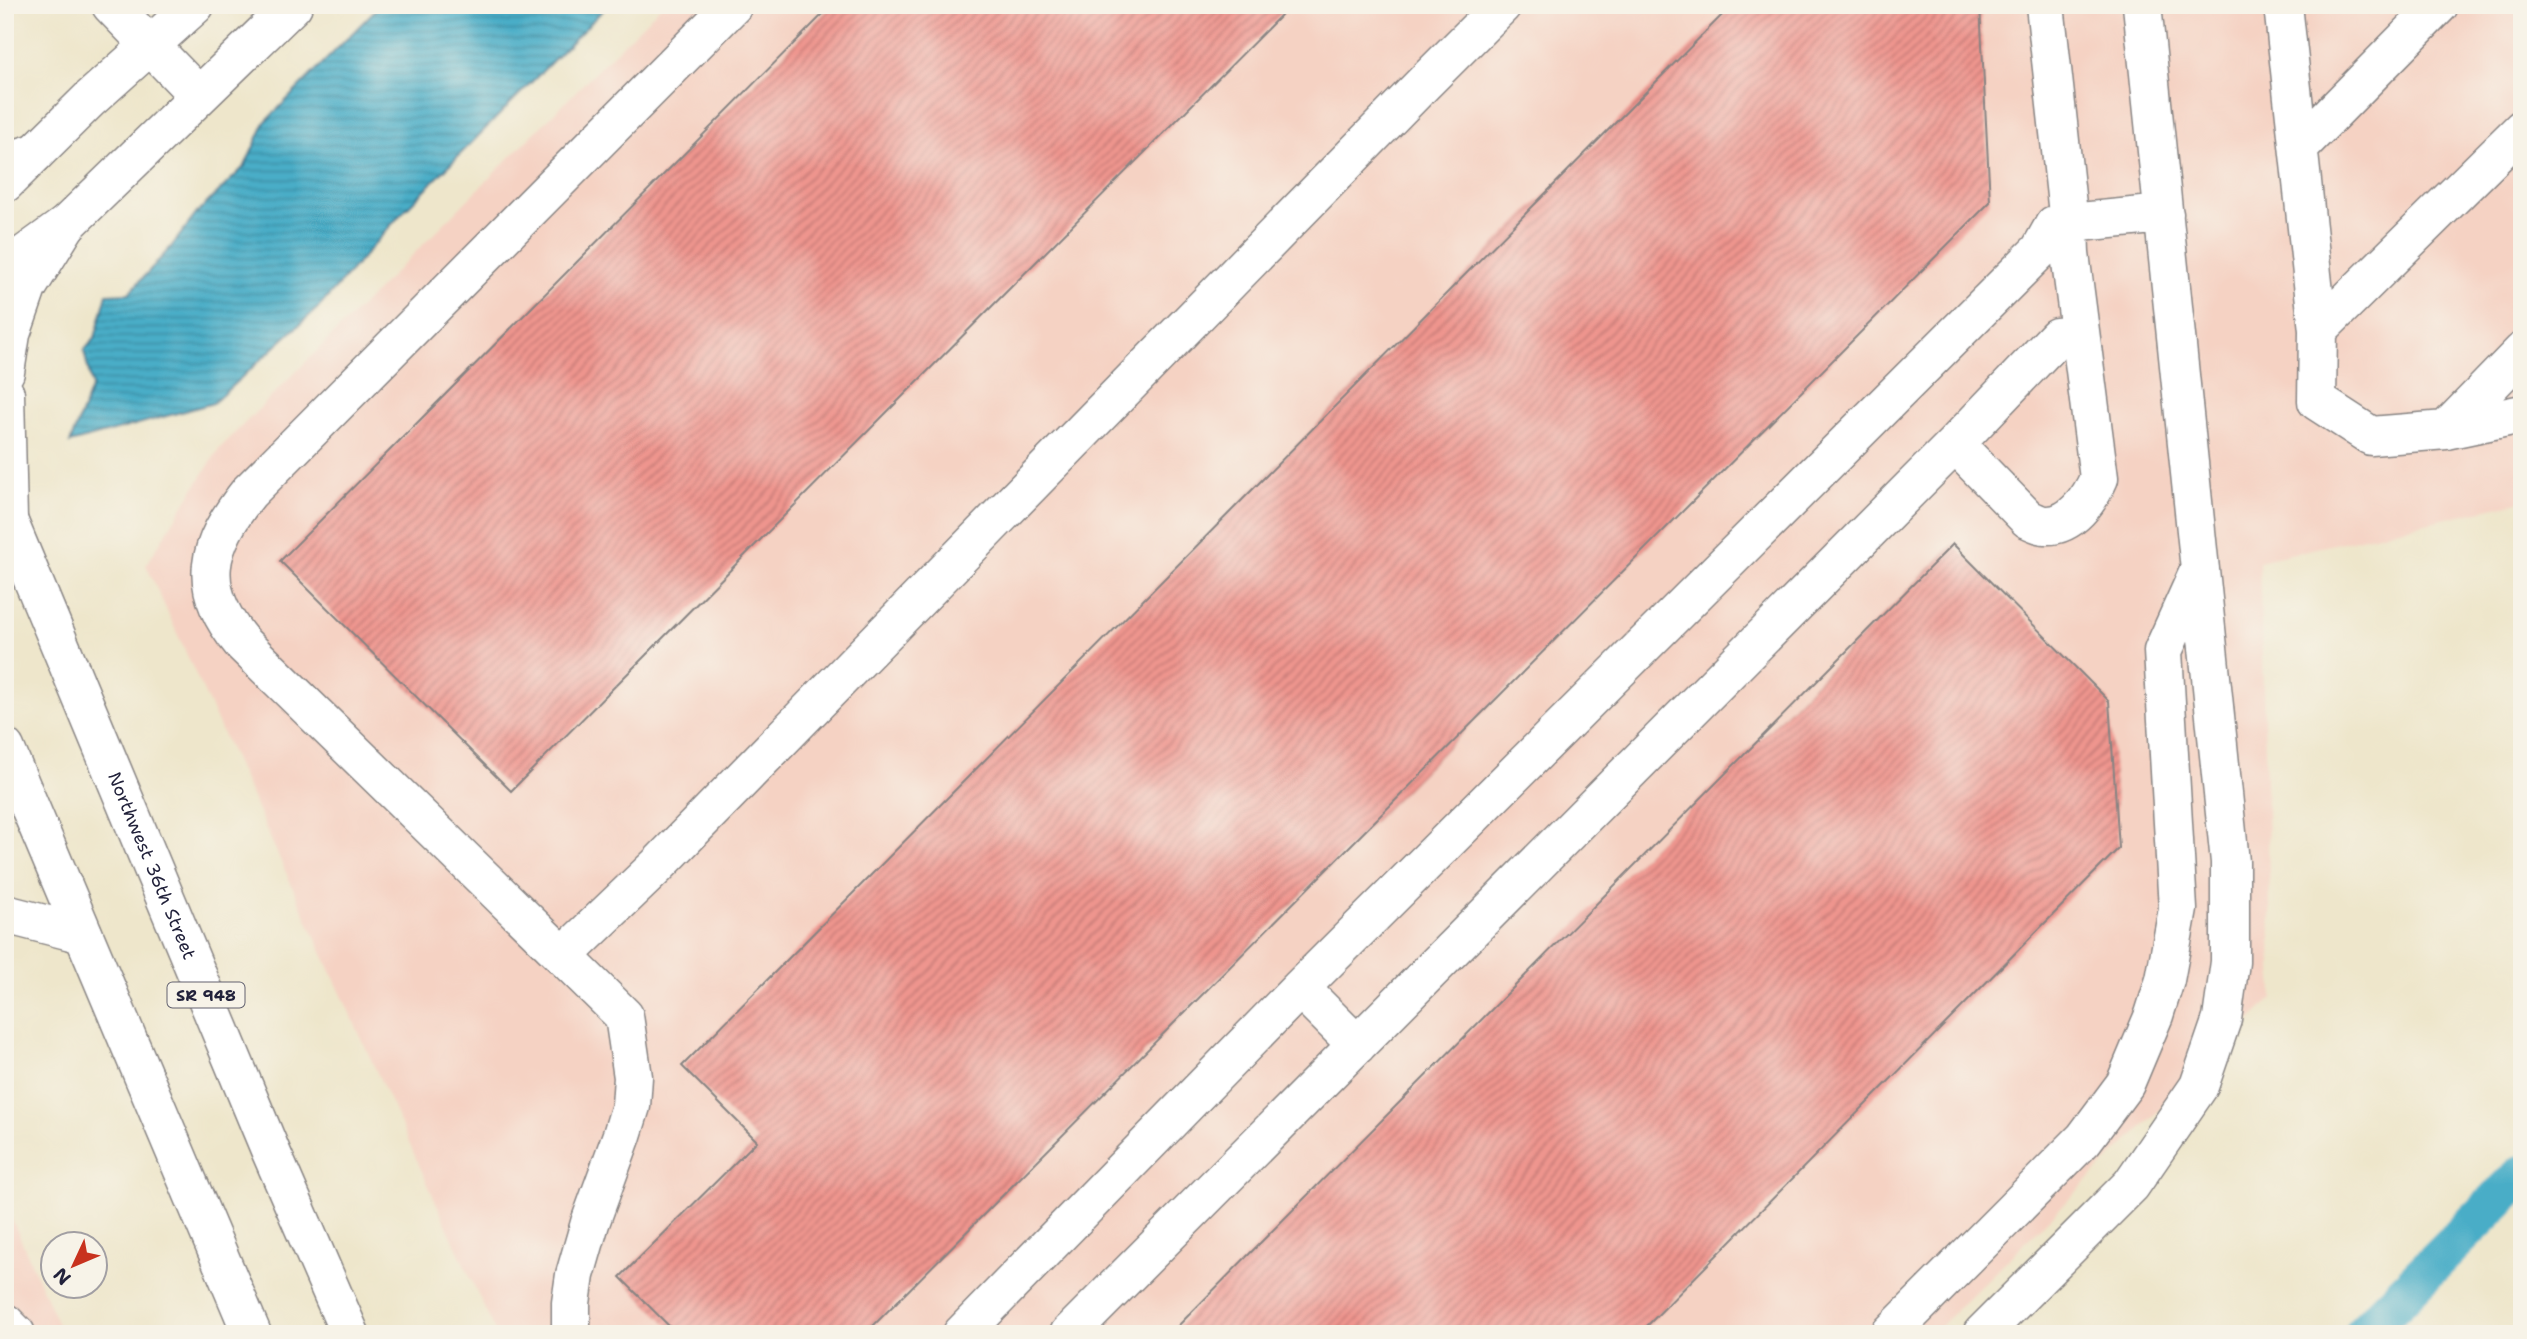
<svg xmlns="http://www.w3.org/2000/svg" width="2527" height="1339" viewBox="0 0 2527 1339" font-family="'Shantell Sans',sans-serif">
	<defs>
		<pattern id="water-rules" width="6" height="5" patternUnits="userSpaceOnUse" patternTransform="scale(1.75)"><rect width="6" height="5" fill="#48adc7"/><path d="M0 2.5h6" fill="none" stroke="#3c8ca3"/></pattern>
		<pattern id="building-hatch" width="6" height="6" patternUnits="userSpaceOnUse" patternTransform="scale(1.75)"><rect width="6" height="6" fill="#ef958e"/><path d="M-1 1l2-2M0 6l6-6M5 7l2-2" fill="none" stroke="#c17975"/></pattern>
	</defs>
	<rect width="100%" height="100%" fill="#f7f3e8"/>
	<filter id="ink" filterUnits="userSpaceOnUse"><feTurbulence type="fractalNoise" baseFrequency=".0143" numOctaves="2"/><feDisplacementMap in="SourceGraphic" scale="14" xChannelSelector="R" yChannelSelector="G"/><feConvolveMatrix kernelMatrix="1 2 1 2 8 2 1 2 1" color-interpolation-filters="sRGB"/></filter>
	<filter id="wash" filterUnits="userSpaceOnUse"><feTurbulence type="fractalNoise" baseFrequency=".00686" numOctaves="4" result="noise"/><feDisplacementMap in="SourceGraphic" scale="28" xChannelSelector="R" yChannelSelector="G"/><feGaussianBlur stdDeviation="1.57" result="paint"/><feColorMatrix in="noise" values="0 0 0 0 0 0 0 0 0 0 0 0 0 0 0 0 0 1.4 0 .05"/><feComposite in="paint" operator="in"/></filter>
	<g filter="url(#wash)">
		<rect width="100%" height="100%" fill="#eee6cb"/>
		<path fill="#f5d2c3" d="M662,5h1860v496l-263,60 14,437 -341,336h-1436l-350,-769 73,-116z
			M5,1203l57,131h-57z"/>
		<path fill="url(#water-rules)" stroke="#356881" stroke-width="2" d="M380,5h228l-208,210 -80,91 -107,97 -143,40 22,-57 -8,-35 11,-13 12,-44 22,-1 42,-46 26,-34 48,-47 20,-44z"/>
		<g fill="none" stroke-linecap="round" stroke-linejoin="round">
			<path stroke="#48adc7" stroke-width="40" d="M2363,1334l159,-159"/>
		</g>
		<g id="blocks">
			<path fill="url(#building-hatch)" d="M832,5h459l-780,786 -231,-230z
				M1732,5h248l10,197 -1125,1132h-188l-57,-57 137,-136 -75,-75z
				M1953,544l156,157 10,147 -480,486h-469z"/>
		</g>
	</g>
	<g filter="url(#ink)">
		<use href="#blocks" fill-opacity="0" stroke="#888483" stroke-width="2"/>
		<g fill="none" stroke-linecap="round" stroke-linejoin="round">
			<g stroke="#888483" stroke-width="41">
				<path id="minor" d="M111,5l88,91
					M2283,5l35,325 -1,71 54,35 75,-6 76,-16
					M2299,147l140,-142
					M5,183l85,-84 105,-94
					M5,269l62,-45 226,-219
					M2318,330l204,-201
					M2446,430l76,-78
					M1955,444l73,75c5,2 12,6 17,6 26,2 45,-26 54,-47l-29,-224 -1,-31 95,-9
					M5,914l78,20
					M563,956l-321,-313c-47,-56 -36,-97 7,-151l484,-487
					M1300,988l57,57
					M5,1323l11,11
					M571,1334v-31l4,-28 15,-52 32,-88 9,-29 2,-29 -9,-61 -61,-60 93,-89 767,-783 79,-79
					M962,1334l338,-346 740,-738 14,-25 15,-2 -24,-218
					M1069,1334l886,-890 102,-107 22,-2
					M1890,1334l194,-195 41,-55 29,-69 11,-35 13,-71 -15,-258 37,-82
					M1982,1334l149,-149 68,-99 23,-67 8,-57v-100l-88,-857"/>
			</g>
			<g stroke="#888483" stroke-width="41">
				<g id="major">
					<path d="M5,162l30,-9"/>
					<path d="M5,372l6,-38 16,-46 40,-64"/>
					<path d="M5,394l3,125"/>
					<path id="s1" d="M5,513l266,639 79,182"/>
					<path d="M5,748l247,586"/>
				</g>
			</g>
			<use href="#minor" stroke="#fff" stroke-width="38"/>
			<use href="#major" stroke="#fff" stroke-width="38"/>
		</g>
	</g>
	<g text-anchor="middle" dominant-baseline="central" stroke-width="7" stroke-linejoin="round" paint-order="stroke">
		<rect fill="#f7f3e8" stroke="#62616f" stroke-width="2" x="167.5" y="982.5" width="77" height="25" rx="5"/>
		<g font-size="16" font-weight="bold" fill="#22223b">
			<text x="206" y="995">SR 948</text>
		</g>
		<g font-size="18" fill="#22223b" stroke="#f7f3e8">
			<text stroke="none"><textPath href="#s1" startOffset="382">Northwest 36th Street</textPath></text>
		</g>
	</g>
	<rect width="2527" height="1339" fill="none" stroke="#f7f3e8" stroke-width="28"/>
	<g transform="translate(74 1265) rotate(226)"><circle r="33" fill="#f7f3e8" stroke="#a29fa3" stroke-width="2"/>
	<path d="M0-5L12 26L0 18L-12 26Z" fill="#c8321e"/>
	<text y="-10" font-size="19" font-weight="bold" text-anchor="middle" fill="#22223b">N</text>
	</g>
</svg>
